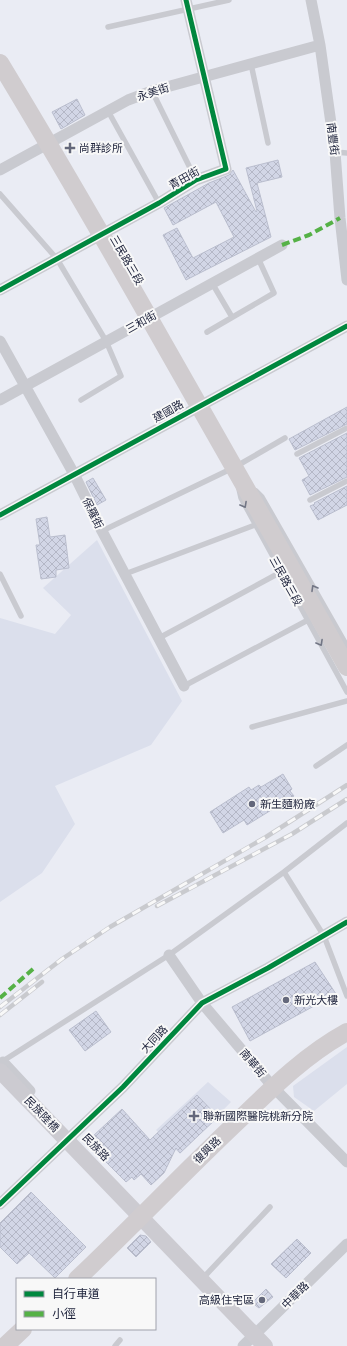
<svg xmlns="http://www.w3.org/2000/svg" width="347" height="1346" viewBox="0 0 347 1346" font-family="'DM Sans','Noto Sans TC',sans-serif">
	<defs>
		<pattern id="building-cross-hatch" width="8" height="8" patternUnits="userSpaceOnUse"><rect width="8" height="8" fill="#d2d6e6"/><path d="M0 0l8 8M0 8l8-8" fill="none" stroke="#b4b7c6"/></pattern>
	</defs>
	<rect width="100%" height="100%" fill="#eaecf4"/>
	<path fill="#dbdfec" d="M97,540l85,161 -31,44 -96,41 20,38 -33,49 -42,29v-284l55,16 16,-19 -28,-27z
		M347,1047v37l-33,27 -20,-14 -1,-11z
		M208,1082l23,20 -51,52 -24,-24z"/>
	<path fill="url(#building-cross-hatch)" stroke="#babece" d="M77,99l8,16 -24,14 -9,-17z
		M278,160l4,17 -25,6 14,54 -85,43 -23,-45 14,-7 16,30 41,-21 -18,-35 -43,23 -9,-17 45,-25 20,-8 4,-5 23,42 1,-1 -11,-43z
		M347,407v17l-52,26 -6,-11z
		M347,433v44l-37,18 -8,-15 7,-4 -10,-18z
		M93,478l13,22 -9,5 -11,-23z
		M347,486v19l-29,15 -8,-14 5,-2 -1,-1z
		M47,517l3,20 15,-2 4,33 -13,2v7l-15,2 -5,-34h4l-4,-26z
		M283,774l9,15 -2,2 4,5 -47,29 -3,-5 -21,13 -13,-21 39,-25 2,3 8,-5 2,2z
		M315,962l21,32 -86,47 -18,-34z
		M96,1011l15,21 -26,19 -16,-21z
		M197,1095l21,22 -38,36 -4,-5 -12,25 -13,12 -10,-11 -7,6 -2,-3 -6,5 -24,-24 4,-6 -14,-15 30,-28 28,31z
		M31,1192l55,55 -31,31 -26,-25 -12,11 -17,-17v-24z
		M140,1235l6,1 5,6 -15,15 -9,-9z
		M297,1239l14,14 -25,25 -15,-14z
		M266,1289l7,8 -14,11 -7,-5z"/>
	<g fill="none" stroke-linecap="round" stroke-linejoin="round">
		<path stroke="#c9cad0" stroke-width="5.5" d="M108,27l121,-27
			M251,64l17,79
			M152,91l44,89
			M108,111l51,92
			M335,152l12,1
			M0,194l57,65 49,82 15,35 -40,24
			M212,283l20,34
			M207,332l67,-39 -16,-35
			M297,454l50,-26
			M239,489l2,9 106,194
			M256,491l6,6 85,149
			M310,500l37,-19
			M102,531l133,-64 50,-29
			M0,574l21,42
			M125,574l130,-49
			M159,638l122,-66
			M184,686l124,-66
			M252,727l95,-26
			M316,766l31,-21
			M284,872l40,64 23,60
			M3,1061l166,-106 115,-83 63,-49
			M203,1278l67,-71
			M115,1346l5,-6"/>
		<path stroke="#c9cad0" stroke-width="11" d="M311,0l9,45 15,107 5,66 7,62
			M0,170l128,-70 24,-9 168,-46
			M0,290l159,-87 37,-23 30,-11 -40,-169
			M0,341l74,133 28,57 82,155
			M0,400l282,-155
			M0,515l347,-189
			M169,955l33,48 71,84 74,75
			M3,1062l27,29
			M0,1204l123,-117 79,-84 66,-35 79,-46
			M243,1346l104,-102"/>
		<path stroke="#cccbd1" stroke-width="16" d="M0,1071l265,275"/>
		<path stroke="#d0cccf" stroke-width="18" d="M0,63c58,96 114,193 169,290 60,105 119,209 178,314
			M77,1279c54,-51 106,-106 160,-157 34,-33 68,-67 110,-90
			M5,1346l18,-17"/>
		<g stroke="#c9cace" stroke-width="4.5">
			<path id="rail" d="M157,906l135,-72 55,-35
				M0,1007l62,-48 48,-32 156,-90 81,-52
				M0,1015l42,-33"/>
		</g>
		<use href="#rail" stroke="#f8f8f8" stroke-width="3" stroke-dasharray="9" stroke-linecap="butt"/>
		<path stroke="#55b146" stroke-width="4" stroke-dasharray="8 4" stroke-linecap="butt" d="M282,245l27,-10 31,-17
			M0,998l33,-29"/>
		<g stroke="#f8f8f8" stroke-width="8">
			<path id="cycleway" d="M0,290l159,-87 37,-23 30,-11 -40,-169
				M0,515l347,-189
				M0,1204l123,-117 79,-84 66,-35 79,-46"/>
		</g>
		<use href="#cycleway" stroke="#00873e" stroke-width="5"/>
	</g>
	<defs><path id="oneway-chevron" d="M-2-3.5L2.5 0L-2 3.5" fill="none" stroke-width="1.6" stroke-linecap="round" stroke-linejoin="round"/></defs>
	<g stroke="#727685">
		<use href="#oneway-chevron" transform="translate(244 505) rotate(61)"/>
		<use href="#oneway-chevron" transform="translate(314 588) rotate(-120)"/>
		<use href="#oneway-chevron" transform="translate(320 643) rotate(61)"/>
	</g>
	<g fill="#64687b" stroke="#f8f8f8" stroke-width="1.5">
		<path d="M68 142h4v4h4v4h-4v4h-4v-4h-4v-4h4z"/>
		<circle cx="252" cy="804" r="4"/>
		<circle cx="286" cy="1000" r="4"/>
		<path d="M192 1110h4v4h4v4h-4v4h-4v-4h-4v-4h4z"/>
		<circle cx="262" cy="1300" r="4"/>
	</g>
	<g text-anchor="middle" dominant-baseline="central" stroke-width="4" stroke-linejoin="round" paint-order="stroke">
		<g font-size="11" fill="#1c213a" stroke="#f8f8f8">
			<text transform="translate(153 92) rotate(-18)">永美街</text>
			<text transform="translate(333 139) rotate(83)">南豐街</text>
			<text transform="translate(184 178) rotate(-29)">青田街</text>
			<text transform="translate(127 260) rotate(60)">三民路三段</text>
			<text transform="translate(141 322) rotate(-29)">三和街</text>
			<text transform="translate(168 411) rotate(-29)">建國路</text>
			<text transform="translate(93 513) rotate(64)">保羅街</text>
			<text transform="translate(286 581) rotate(61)">三民路三段</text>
			<text transform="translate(154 1039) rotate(-47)">大同路</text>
			<text transform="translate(253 1063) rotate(50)">南華街</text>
			<text transform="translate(42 1114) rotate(46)">民族陸橋</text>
			<text transform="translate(96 1147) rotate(46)">民族路</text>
			<text transform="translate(207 1150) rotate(-44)">復興路</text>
			<text transform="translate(295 1295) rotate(-45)">中華路</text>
		</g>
		<g font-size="11" fill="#1c213a" stroke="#f8f8f8" text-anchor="start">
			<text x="79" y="148">尚群診所</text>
			<text x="260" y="804">新生麵粉廠</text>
			<text x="294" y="1000">新光大樓</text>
			<text x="203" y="1116">聯新國際醫院桃新分院</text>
			<text x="254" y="1300" text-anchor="end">高級住宅區</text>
		</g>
	</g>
	<rect x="16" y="1278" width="140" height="52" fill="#f8f8f8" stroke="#a0a2ac"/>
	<rect x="24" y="1291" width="20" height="6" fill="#00873e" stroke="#a0a2ac"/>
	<text x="52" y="1298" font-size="12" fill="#1c213a">自行車道</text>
	<rect x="24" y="1311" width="20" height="6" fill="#55b146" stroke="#a0a2ac"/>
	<text x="52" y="1318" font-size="12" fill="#1c213a">小徑</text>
</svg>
